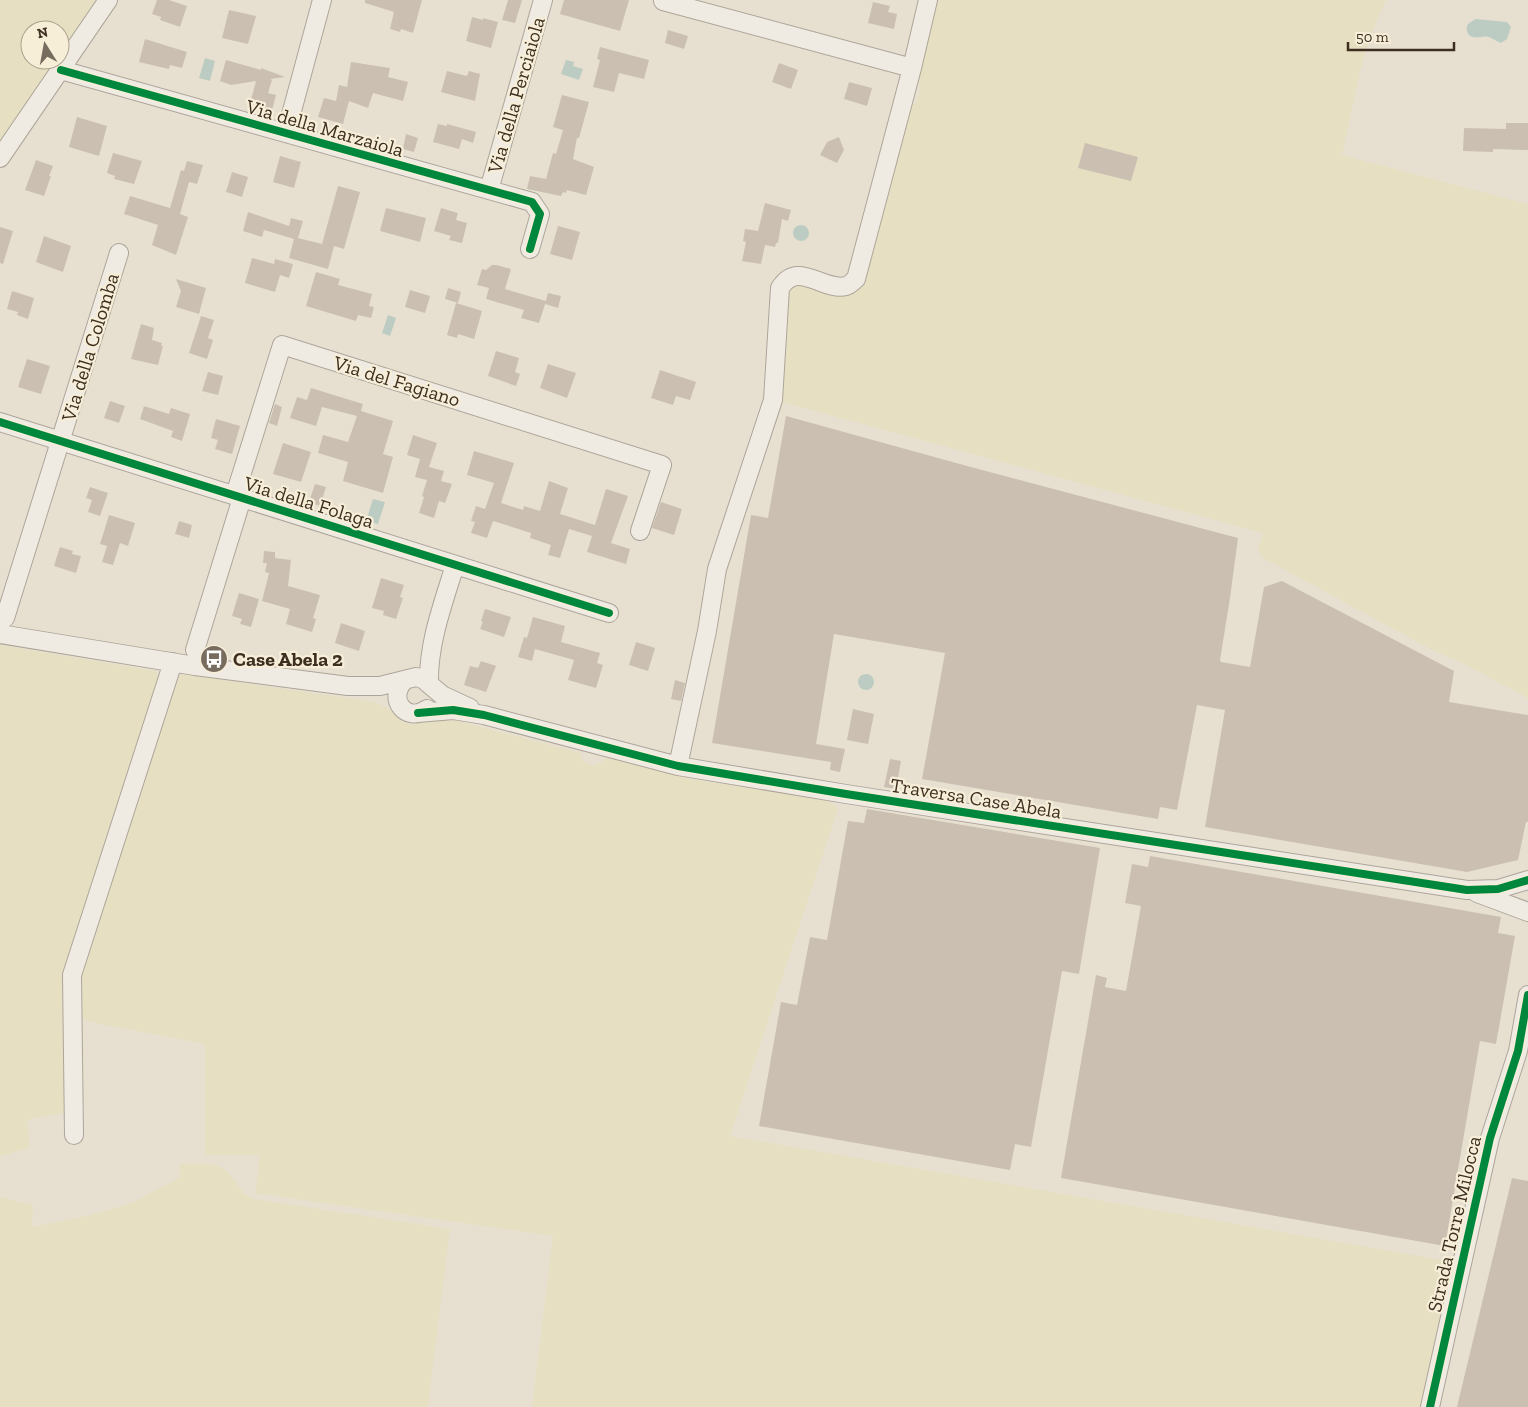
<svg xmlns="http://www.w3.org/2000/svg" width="1528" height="1407" viewBox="0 0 1528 1407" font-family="'Zilla Slab',serif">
	<rect width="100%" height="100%" fill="#e7e0d1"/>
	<path fill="#e6dfc2" d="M0,0h100l-40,58v-28h-30v30h29l-59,82z
		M934,0h452l-16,37 -9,31 -19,87 186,49v494l-66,-35 -30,-13 -169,-92 -5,-8 5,-17 -485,-132 8,-108 7,-8 8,-1 37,11h7l7,-2 10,-8 6,-16 16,-76 23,-85 9,-5 4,-12 -3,-21z
		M0,645l155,26 7,7 -97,293 2,141 -40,8 3,28 -30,8z
		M183,674l191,28 12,5 14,13 6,3 6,2 28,-6 18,2 122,32 3,9 11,4 19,-11 73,20 5,4 135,21 6,3 6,6 -108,327 724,126 -31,145h-891l21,-171 -298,-43 5,-38h-55v-111l-115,-22 -10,-6 -1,-44 92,-291z
		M180,1164h35l13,8 9,11 6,10 11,6 196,30 -22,178h-428v-210l33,8 -1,22 59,-12 41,-12 48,-26z"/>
	<path fill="#bcccc2" d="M1476,19l31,3 4,5 -4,12 -6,4c-5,-2 -8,-4 -12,-6 -6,-2 -19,5 -22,-6 -2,-7 5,-10 9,-12z
		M205,58l10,3 -5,20 -11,-3z
		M566,60l8,2 -1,4 10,3 -4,11 -18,-6z
		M793 233a8 8 0 1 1 16 0a8 8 0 1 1-16 0Z
		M388,315l8,3 -6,18 -8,-3z
		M373,499l12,3 -7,22 -12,-3z
		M858 682a8 8 0 1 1 16 0a8 8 0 1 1-16 0Z"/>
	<path fill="#cbbfb2" d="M157,0h12l18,6 -7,21 -20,-7 1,-3 -9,-3z
		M365,0h57l-9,33 -12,-4 -1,3 -10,-3 4,-17 -29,-9z
		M508,0h14l-7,23 -13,-3z
		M564,0h65l-9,31 -60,-17z
		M873,2l17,4 -2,6 9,2 -3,15 -26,-6z
		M229,10l27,6 -8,28 -26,-6z
		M472,17l11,3v-2l15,4 -7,26 -25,-7z
		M668,30l20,6 -4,13 -19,-6z
		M145,39l42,13 -5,16 -12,-3 -1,4 -30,-7z
		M600,47l49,13 -5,19 -25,-6 -5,19 -21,-5 7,-27 -3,-1z
		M226,60l35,10v-2l24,9 -15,2 2,1 -4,13 8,2 -4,15 -22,-6 6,-23 -25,4 -11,-4z
		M351,62l39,6 -2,9 20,5 -5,19 -30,-8 -5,15 -19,-7 -6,23 -25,-7 6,-19 12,3 3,-16 8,2z
		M779,63l19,7 -7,19 -19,-7z
		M447,71l20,5 2,-5 11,3 -5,27 -34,-9z
		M849,82l23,6 -5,18 -23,-7z
		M562,95l27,7 -10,36h-2l-4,21 21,8 -8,28 -19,-5 -1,3 -3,-1 -2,4 -34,-7 3,-13 16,3 7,-26 3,1 7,-24 -10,-3z
		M77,117l30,9 -8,30 -30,-9z
		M1506,123h22v27l-35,-1v3l-30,-1 1,-23 42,1z
		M438,124l9,2v-2l29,8 -3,11 -11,-4 -3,10 -26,-7z
		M406,134l12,4 -4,14 -11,-3z
		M839,137l5,13 -7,13 -17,-8 7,-13z
		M1085,143l53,14 -7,24 -53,-13z
		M113,153l29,8 -8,23 -20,-5 1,-3 -8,-3z
		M280,156l21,6 -7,26 -21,-6z
		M36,160l17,6 -4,10h2l-7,20 -19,-6z
		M187,161l16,4 -6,19 -8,-2 -9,32 8,3 -12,38 -24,-10 6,-20 -34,-11 6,-18 40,12 11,-38 3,1z
		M232,172l16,5 -6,20 -16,-5z
		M338,186l22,6 -16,57 -10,-3 -6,23 -39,-11 5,-19 -30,-9 -2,7 -19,-6 5,-19 41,14 2,-8 12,3 -5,17 24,6z
		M765,203l26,7 -3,11 -6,-2 -4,24h-2l-1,4 -10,-2 -4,19 -19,-3 4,-19 -3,-1 2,-12 13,2z
		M386,208l40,10 -6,24 -40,-11z
		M441,208l17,5 -2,7 11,3 -5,20 -13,-3 2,-4 -17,-5z
		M558,226l22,6 -8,28 -22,-6z
		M0,227l13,4 -10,33 -3,-1z
		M44,236l27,10 -8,26 -27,-10z
		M252,258l22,6 1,-5 18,5 -4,14 -9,-3 -5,17 -30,-9z
		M492,265h4l15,4 -6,20 41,12 -7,22 -18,-5 3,-8 -38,-11 3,-11 -12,-3 5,-16 4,1z
		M316,272l24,7 -2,6 34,9 -3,12 5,1 -3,11 -13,-3 -2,6 -50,-15z
		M176,279l30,9 -7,26 -23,-7 5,-16z
		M448,288l13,4 -3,11 -13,-4z
		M410,290l20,6 -5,17 -20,-6z
		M12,291l22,7 -6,21 -11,-4 1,-3 -11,-3z
		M548,293l13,3 -3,12 -13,-4z
		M456,303l26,8 -8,28 -16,-5 -1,4 -10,-3z
		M201,316l13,4 -6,18 5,2 -6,19 -18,-6z
		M141,324l13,4 -2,12 10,3 -1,3h2l-5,19 -27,-6z
		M496,351l23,7 -4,14 5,2 -4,12 -28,-10z
		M27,359l23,7 -9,28 -23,-7z
		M548,364l28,9 -9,25 -27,-10z
		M660,370l36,12 -6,18 -14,-4 -3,9 -22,-7z
		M208,372l15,4 -5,19 -16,-4z
		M311,388l52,16 -2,7 32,10 -10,33 10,3 -10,36 -40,-12 5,-19 -30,-9 5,-18 25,7 9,-26 -35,-9 -6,19 -26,-8 7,-21 10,3z
		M110,401l15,5 -6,17 -15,-5z
		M275,404l7,3 -5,19 -8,-3z
		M144,406l25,8 2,-6 19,6 -8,27 -11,-4 2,-6 -33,-12z
		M786,416l181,50 271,72 -8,60 -10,62 1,2 29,5 14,-80 18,-6 172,90 -5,31 79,13v107h-2l-8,38 -51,12 -262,-45 20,-117 -28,-5 -20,105 -17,-3 -2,12 -236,-40 23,-126 -111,-19 -18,110 29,5 -5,23 -10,-2 1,-8 -119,-19 39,-228 17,3z
		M216,419l24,7 -8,28 -17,-5 3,-9 -7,-2z
		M413,435l24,8 -8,24 15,4 -3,10 11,3 -7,19 -6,-2 -5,17 -15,-5 5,-16 -2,-1 5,-16 -12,-3 5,-18 -13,-4z
		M283,443l28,9 -10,30 -28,-8z
		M474,451l40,12 -13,40 22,7 1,-4 16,5 9,-30 19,7 -8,26 35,11 11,-36 22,7 -17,47 19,6 -4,15 -39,-12 5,-16 -23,-7 -9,29 -12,-3 3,-10 -21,-7 1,-5 -38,-12 -6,17 -16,-5 4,-11 -4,-1 5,-15 9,3 9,-26 -27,-8z
		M315,484l11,3 -6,19 -11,-4z
		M90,487l18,6 -8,23 -12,-4 4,-12 -6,-2z
		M661,502l21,7 -8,26 -22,-7z
		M109,515l26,8 -7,23 -8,-3 -7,22 -11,-3 5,-16 -7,-2z
		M179,521l13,4 -3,13 -14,-4z
		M60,547l13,4 -1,3 9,2 -5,17 -22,-7z
		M264,551l11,1v6l16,2 -3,26 32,9 -7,23 3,1 -4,13 -26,-8 4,-15 -28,-8 7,-28 -4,-1 2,-9h-4z
		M381,578l23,7 -4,12 3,1 -7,21 -13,-4 1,-4 -12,-3z
		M239,593l20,6 -8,28 -11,-3 2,-5 -10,-3z
		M485,609l26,8 -7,20 -24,-8 3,-7 -2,-1z
		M533,617l32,9 -4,16 39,11 -3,10 6,2 -7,23 -28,-8 6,-20 -39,-11 -3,12 -14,-4 6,-20 3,1z
		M341,623l24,8 -6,20 -24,-8z
		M636,642l19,6 -7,23 -19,-6z
		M481,661l15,5 -10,26 -22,-7 6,-19 8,2z
		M675,680l10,3 -4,18 -10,-2z
		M853,709l21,5 -6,30 -21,-4z
		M890,759l11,2 -5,28 -12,-2z
		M867,809l233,39 -21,126 -17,-3 -31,176 -16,-3 -5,26 -251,-44 22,-124 16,3 13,-68 17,3 21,-119 16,2z
		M1150,856l351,61 -3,16 17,3 -19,108 -16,-3 -35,205 -384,-68 35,-203 11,3 -2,9 21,4 15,-85 -16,-3 7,-39 16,3z
		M1512,1178l16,3v226h-71z"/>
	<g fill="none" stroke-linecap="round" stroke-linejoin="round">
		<g stroke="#ada599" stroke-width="20">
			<path id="minor" d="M663,1l249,67
				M61,70l471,132 8,12 -10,35
				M286,133l36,-133
				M0,158l108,-158
				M489,190l54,-190
				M0,422l609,191
				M235,495l47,-150 380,120 -22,66
				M5,618l114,-365
				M0,634l195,32 153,20h32l36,-9 7,2 19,16 28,13
				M195,650l47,-152
				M405,680c-19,18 1,44 22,29
				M429,684c-1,-41 14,-80 26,-119
				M418,713l35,-3 31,5 194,51 168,28 621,96 31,-1 30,-9
				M678,766l29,-135 10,-62 56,-169 7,-112c18,-29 43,4 66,-2 4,-1 7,-5 10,-7l56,-211 16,-68
				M1477,893l51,19
				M74,1135l-2,-160 101,-313
				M1430,1407l60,-269 28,-87 10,-56"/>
		</g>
		<use href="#minor" stroke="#efebe3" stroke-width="18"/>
		<g stroke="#f7eed8" stroke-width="11">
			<path id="cycleway" d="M61,70l471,132 8,12 -10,35
				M0,422l609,191
				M418,713l35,-3 31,5 194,51 168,28 621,96 31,-1 30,-9
				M1430,1407l60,-269 28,-87 10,-56"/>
		</g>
		<use href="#cycleway" stroke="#00873e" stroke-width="8"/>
	</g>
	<defs>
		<g id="bus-disc" transform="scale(1.4375)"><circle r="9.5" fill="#786c5e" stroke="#f7eed8"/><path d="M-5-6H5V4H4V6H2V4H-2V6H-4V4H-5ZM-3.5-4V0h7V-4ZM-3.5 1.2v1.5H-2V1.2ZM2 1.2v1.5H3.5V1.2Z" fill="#fff"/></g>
	</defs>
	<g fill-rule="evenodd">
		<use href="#bus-disc" x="214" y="659"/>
	</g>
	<g text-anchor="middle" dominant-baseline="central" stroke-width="4.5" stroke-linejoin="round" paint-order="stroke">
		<g font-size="20" fill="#3d2e20" stroke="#f7eed8">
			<text transform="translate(516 95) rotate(-74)">Via della Perciaiola</text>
			<text transform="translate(325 128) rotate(16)">Via della Marzaiola</text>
			<text transform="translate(90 347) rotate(-73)">Via della Colomba</text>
			<text transform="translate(397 381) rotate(17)">Via del Fagiano</text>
			<text transform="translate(309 502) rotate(17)">Via della Folaga</text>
			<text transform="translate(976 798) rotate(9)">Traversa Case Abela</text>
			<text transform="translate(1454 1224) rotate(-77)">Strada Torre Milocca</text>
		</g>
		<g font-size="20" font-weight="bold" fill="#3d2e20" stroke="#f7eed8" text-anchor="start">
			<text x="233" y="659">Case Abela 2</text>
		</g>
	</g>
	<g transform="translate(45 45) rotate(349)"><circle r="24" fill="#f7eed8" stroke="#ada18e"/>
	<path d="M0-4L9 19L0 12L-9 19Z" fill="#786c5e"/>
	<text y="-8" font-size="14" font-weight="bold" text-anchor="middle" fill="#3d2e20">N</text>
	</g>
	<path d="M1348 42v8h106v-8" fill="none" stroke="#3d2e20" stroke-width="2.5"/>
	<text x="1356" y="42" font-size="15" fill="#3d2e20" stroke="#f7eed8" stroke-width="4" paint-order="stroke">50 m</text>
</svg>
